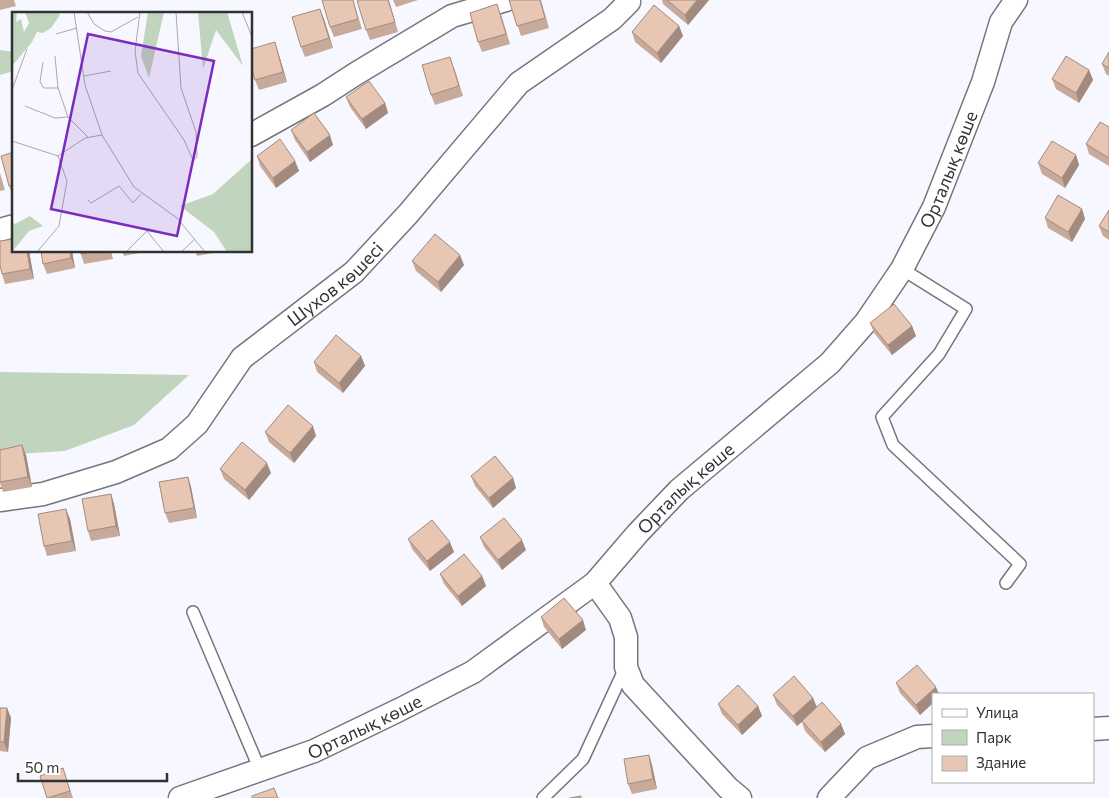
<svg xmlns="http://www.w3.org/2000/svg" width="1109" height="798" viewBox="0 0 1109 798" font-family="Commissioner,sans-serif">
	<rect width="100%" height="100%" fill="#f7f8ff"/>
	<path fill="#c1d4bd" d="M0,50l14,2v19l-14,4z
		M0,372l189,3 -55,50 -69,26 -65,4z"/>
	<g fill="none" stroke-linecap="round" stroke-linejoin="round">
		<g stroke="#75767d" stroke-width="14">
			<path id="service" d="M902,269l64,40 -27,45 -57,63 11,28 127,119 -14,19
				M193,612l67,158
				M543,798l40,-39 42,-91"/>
		</g>
		<g stroke="#75767d" stroke-width="25">
			<g id="minor">
				<path d="M251,135l72,-40 34,-22 95,-57 54,-16"/>
				<path d="M0,230l14,-4"/>
				<path id="s1" d="M0,500l43,-6 73,-22 53,-23 28,-25 45,-66 112,-86 54,-58 111,-131 93,-64 17,-17 -1,-2"/>
				<path d="M595,583l25,35 6,19v30l7,18 95,103 12,10"/>
				<path d="M1093,729l16,-1"/>
				<path id="s2" d="M180,798l134,-47 85,-41 74,-38 122,-89 43,-50 41,-43 151,-127 36,-41 36,-53 32,-62 49,-125 18,-60 15,-22"/>
				<path d="M829,798l38,-40 50,-21 16,-1"/>
			</g>
		</g>
		<use href="#service" stroke="#fff" stroke-width="11"/>
		<use href="#minor" stroke="#fff" stroke-width="22"/>
	</g>
	<path fill="#c8aa9b" d="M0,0h14l2,6 -16,4z
		M353,0l9,29 -28,8 -4,-10z
		M359,0h30l9,32 -28,8 -4,-10z
		M393,0h25l-22,7z
		M509,0h32l8,28 -28,8z
		M662,0h47l-21,25 -25,-21z
		M501,14l9,30 -28,8 -4,-10z
		M324,19l9,29 -28,9 -4,-10z
		M679,26l4,10 -22,27 -26,-21 -3,-10z
		M278,52l9,30 -28,8 -4,-10z
		M1109,52v24l-3,-2 -4,-10z
		M454,67l9,29 -28,9 -4,-10z
		M1089,70l4,10 -14,23 -23,-14 -4,-10z
		M346,97l39,6 3,10 -22,16 -16,-22z
		M1109,127v39l-20,-12 -3,-10z
		M291,130l42,15 -23,17 -15,-22z
		M14,152v43l-1,1 -4,-10z
		M1076,155l3,10 -14,23 -23,-14 -4,-11z
		M257,156l38,5 4,10 -23,17 -16,-22z
		M0,173l5,17 -5,1z
		M1082,209l3,10 -13,23 -24,-14 -3,-10z
		M1109,210v30l-6,-4 -4,-10z
		M14,251h15l5,28 -29,5 -3,-10z
		M41,251h31l3,17 -28,6 -4,-10z
		M80,251h31l2,8 -29,5z
		M122,251h27l-25,5z
		M195,251h29l-27,5z
		M412,261l52,4 -23,27 -25,-21z
		M870,323l42,3 4,10 -24,19 -18,-22z
		M361,356l4,10 -22,27 -26,-21 -3,-10z
		M265,432l51,4 -22,27 -25,-21z
		M22,445l4,10 6,32 -29,5 -3,-9v-33z
		M220,469l51,4 -22,27 -25,-21z
		M471,476l42,2 3,10 -23,20 -18,-22z
		M188,477l3,10 6,31 -28,5 -4,-10z
		M111,494l3,10 6,32 -29,5 -3,-10z
		M70,519l6,32 -29,5 -3,-10z
		M480,537l46,13 -24,20 -18,-23z
		M408,539l46,13 -24,19 -18,-22z
		M440,574l42,2 4,10 -24,20 -18,-22z
		M541,617l45,13 -24,19 -18,-22z
		M896,683l37,11v9l-13,12 -20,-22z
		M773,695l40,3 4,9 24,17 4,10 -20,18 -20,-21 -3,-9 -5,4 -20,-21z
		M718,704l40,2 4,10 -20,19 -20,-21z
		M0,708h7l4,10 -3,34 -8,-1z
		M649,755l3,10 5,24 -25,5 -4,-10z
		M63,768l10,30h-26z"/>
	<path fill="#a28b7e" d="M697,0h12l-21,25 -3,-10z
		M320,9l4,10 9,29 -4,-10z
		M679,26l4,10 -22,27 -4,-10z
		M275,42l12,40 -4,-10z
		M1089,70l4,10 -14,23 -3,-10z
		M385,103l3,10 -22,16 -4,-10z
		M330,135l3,10 -23,17 -3,-10z
		M1076,155l3,10 -14,23 -3,-10z
		M295,161l4,10 -23,17 -3,-10z
		M1082,209l3,10 -13,23 -4,-10z
		M27,251h2l5,28 -4,-10z
		M70,251h2l3,17 -4,-10z
		M460,255l4,10 -23,27 -3,-10z
		M912,326l4,10 -24,19 -4,-10z
		M361,356l4,10 -22,27 -4,-10z
		M313,426l3,10 -22,27 -4,-10z
		M22,445l4,10 6,32 -4,-10z
		M267,463l4,10 -22,27 -4,-10z
		M188,477l3,10 6,31 -3,-10z
		M513,478l3,10 -23,20 -4,-10z
		M111,494l3,10 6,32 -4,-10z
		M66,509l4,10 6,32 -4,-10z
		M522,540l4,10 -24,20 -4,-10z
		M450,542l4,10 -24,19 -3,-10z
		M482,576l4,10 -24,20 -4,-10z
		M583,620l3,10 -24,19 -3,-10z
		M936,687l3,7h-6v9l-13,12 -4,-10z
		M813,698l4,10 -20,18 -4,-10z
		M758,706l4,10 -20,19 -4,-10z
		M7,708l4,10 -3,34 -4,-10z
		M841,724l4,10 -20,18 -4,-10z
		M649,755l3,10 5,24 -4,-10z"/>
	<path fill="#e8c6b4" stroke="#a28b7e" d="M322,0h31l5,19 -28,8z
		M359,0h29l7,22 -29,8 -9,-29z
		M509,0h31l5,18 -28,8z
		M667,0h30l-12,15z
		M497,4l9,30 -28,8 -8,-29z
		M654,5l25,21 -22,27 -25,-21z
		M320,9l9,29 -28,9 -9,-30z
		M275,42l8,30 -28,8 -4,-13v-18z
		M1109,52v16l-7,-4z
		M1066,56l23,14 -13,23 -24,-14z
		M450,57l9,29 -28,9 -9,-30z
		M369,81l16,22 -23,16 -16,-22z
		M314,113l16,22 -23,17 -16,-22z
		M1100,122l9,5v31l-23,-14z
		M280,139l15,22 -22,17 -16,-22z
		M1052,141l24,14 -14,23 -24,-15z
		M14,152v32l-5,2 -8,-30z
		M1058,195l24,14 -14,23 -23,-14z
		M1109,210v22l-10,-6z
		M435,234l25,21 -22,27 -26,-21z
		M14,239v12h13l3,18 -28,5 -2,-9v-24z
		M41,251h29l1,7 -28,6z
		M80,251h18l-17,3z
		M894,304l18,22 -24,19 -18,-22z
		M336,335l25,21 -22,27 -25,-21z
		M288,405l25,21 -23,27 -25,-21z
		M242,442l25,21 -22,27 -25,-21z
		M22,445l6,32 -28,5v-32z
		M495,456l18,22 -24,20 -18,-22z
		M188,477l6,31 -29,5 -6,-31z
		M111,494l5,32 -28,5 -6,-32z
		M66,509l6,32 -28,5 -6,-32z
		M504,518l18,22 -24,20 -18,-23z
		M432,520l18,22 -23,19 -19,-22z
		M464,554l18,22 -24,20 -18,-22z
		M564,598l19,22 -24,19 -18,-22z
		M917,665l19,22 -20,18 -20,-22z
		M794,676l19,22 -20,18 -20,-21z
		M738,685l20,21 -20,19 -20,-21z
		M822,702l19,22 -20,18 -19,-21z
		M0,708h7l-3,34h-4z
		M649,755l4,24 -25,5 -4,-25z
		M63,768l7,23 -23,7 -7,-22z
		M274,788l4,10h-26v-2z
		M581,796v2h-11z"/>
	<g text-anchor="middle" dominant-baseline="central" stroke-width="4" stroke-linejoin="round" paint-order="stroke">
		<g font-size="18" fill="#313235" stroke="#fff">
			<text stroke="none"><textPath href="#s2" startOffset="1022">Орталық көше</textPath></text>
			<text stroke="none"><textPath href="#s1" startOffset="414">Шухов көшесі</textPath></text>
			<text stroke="none"><textPath href="#s2" startOffset="602">Орталық көше</textPath></text>
			<text stroke="none"><textPath href="#s2" startOffset="198">Орталық көше</textPath></text>
		</g>
	</g>
	<g transform="translate(12 12)">
		<rect width="240" height="240" fill="#f7f8ff"/>
		<path d="M0,0h5l-1,10 5,-3 3,13 5,-9 -4,-11h33l2,3 -9,13 -8,5 -6,-1 -5,10 -19,23zM136,0h16l-15,66 -8,-22zM186,0h29l16,54 -27,-36 -13,39zM240,147v93h-25l-13,-20 -34,-26 33,-12zM18,204l13,10 -14,5 -17,21v-30l3,2z" fill="#c1d4bd"/>
		<path fill="none" stroke="#a8a9ae" stroke-width="1" d="M62,0l11,73 17,50 32,52 43,31 28,34M75,0l7,12 11,7 6,1 27,-15M128,0l-5,39 3,22 46,67 9,20 4,-3 -1,-25 -15,-44 -5,-76M230,0l10,25M44,22l21,-6M43,44l3,32 10,29 20,20M31,50l-3,20 4,6h14M72,64l27,-5M0,78l15,-41M13,94l30,12 13,-1M0,129l46,15M76,188l3,3 28,-17 14,17 8,-9M25,240l22,-26 8,-45 -9,-25 27,-18 17,-3M114,240l21,-21 17,21M169,240l14,-13"/>
		<path fill="#7b2cbf" fill-opacity="0.15" stroke="#7b2cbf" stroke-width="2.5" d="M76,22l126,27 -37,175 -126,-27z"/>
		<rect width="240" height="240" fill="none" stroke="#313235" stroke-width="2.5"/>
	</g>
	<rect x="932" y="693" width="162" height="90" fill="#ffffff" stroke="#adadae"/>
	<rect x="942" y="709" width="25" height="8" fill="#ffffff" stroke="#adadae"/>
	<text x="976" y="718" font-size="15" fill="#313235">Улица</text>
	<rect x="942" y="730" width="25" height="15" fill="#c1d4bd" stroke="#adadae"/>
	<text x="976" y="743" font-size="15" fill="#313235">Парк</text>
	<rect x="942" y="756" width="25" height="15" fill="#e8c6b4" stroke="#adadae"/>
	<text x="976" y="768" font-size="15" fill="#313235">Здание</text>
	<path d="M18 773v8h149v-8" fill="none" stroke="#313235" stroke-width="2.5"/>
	<text x="25" y="773" font-size="15" fill="#313235" stroke="#ffffff" stroke-width="4" paint-order="stroke">50 m</text>
</svg>
